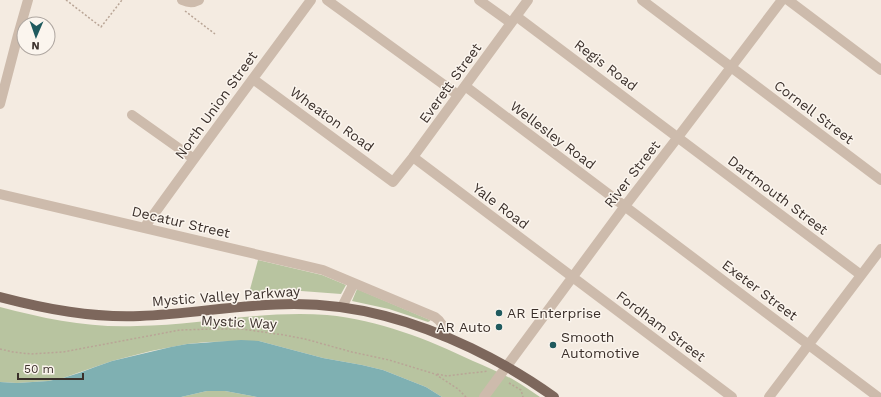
<svg xmlns="http://www.w3.org/2000/svg" width="881" height="397" viewBox="0 0 881 397" font-family="'Work Sans',sans-serif">
	<rect width="100%" height="100%" fill="#f4ebe1"/>
	<path fill="#b8c4a0" d="M258,260l64,15 24,10 -5,9 -53,-4 -39,3z
		M357,289l73,31v1l-2,1 -39,-13 -37,-8z
		M0,307c46,12 89,21 137,19 64,-1 126,-16 190,-11 52,5 100,24 146,46 14,6 28,12 41,19 9,5 17,11 26,17h-98l-16,-10 -43,-17 -21,-5 -39,-7 -64,-17 -52,1 -20,2 -36,7 -39,10 -49,17 -15,3 -31,2 -17,-1z
		M207,391h18l32,6h-76z"/>
	<path fill="#7fb0b2" d="M241,340l18,1 64,17 39,7 21,5 43,17 16,10h-185l-32,-6h-18l-26,6h-181v-15l17,1 31,-2 15,-3 16,-5 16,-6 17,-6 59,-14 16,-3z"/>
	<g fill="none" stroke-linecap="round" stroke-linejoin="round">
		<path stroke="#b9a596" stroke-width="1.5" stroke-dasharray="2 2" stroke-linecap="butt" d="M66,0l35,27 21,-27
			M185,11l30,23
			M0,349l13,3 18,2 32,-2 117,-22 32,-1h30l42,6 21,4 47,13 37,8 46,14 23,15 8,8
			M437,374l10,2 41,-5
			M509,383l12,7 2,7"/>
		<path stroke="#cdbbac" stroke-width="10" d="M182,0c7,3 11,3 17,0
			M327,0l131,95
			M479,0l32,23
			M642,0l239,180
			M788,0l93,70
			M516,16l345,259
			M253,79l140,103 20,-25 115,-157
			M465,86l413,311
			M0,104l18,-69 10,-35
			M132,115l62,44
			M413,157l319,240
			M0,194l323,76 112,47c7,5 10,10 9,19
			M144,228c55,-77 111,-152 167,-228
			M342,307l12,-24
			M484,397l141,-191 53,-69 104,-137
			M769,397l112,-148"/>
		<path stroke="#7d675c" stroke-width="10" d="M0,297c46,12 92,21 140,19 52,-2 102,-12 154,-12 63,0 120,17 177,44 29,14 57,30 83,49"/>
	</g>
	<g fill="#1f5a5e" stroke="#fbf5ee" stroke-width="1.5">
		<circle cx="499" cy="313" r="4"/>
		<circle cx="499" cy="327" r="4"/>
		<circle cx="553" cy="345" r="4"/>
	</g>
	<g text-anchor="middle" dominant-baseline="central" stroke-width="3" stroke-linejoin="round" paint-order="stroke">
		<g font-size="14" fill="#3b302b" stroke="#fbf5ee">
			<text transform="translate(606 65) rotate(37)">Regis Road</text>
			<text transform="translate(450 83) rotate(-54)">Everett Street</text>
			<text transform="translate(216 105) rotate(-54)">North Union Street</text>
			<text transform="translate(814 112) rotate(37)">Cornell Street</text>
			<text transform="translate(332 119) rotate(36)">Wheaton Road</text>
			<text transform="translate(553 135) rotate(37)">Wellesley Road</text>
			<text transform="translate(632 174) rotate(-52)">River Street</text>
			<text transform="translate(778 195) rotate(37)">Dartmouth Street</text>
			<text transform="translate(501 206) rotate(37)">Yale Road</text>
			<text transform="translate(181 222) rotate(13)">Decatur Street</text>
			<text transform="translate(760 290) rotate(37)">Exeter Street</text>
			<text transform="translate(226 296) rotate(-4)">Mystic Valley Parkway</text>
			<text transform="translate(239 322) rotate(3)">Mystic Way</text>
			<text transform="translate(661 326) rotate(37)">Fordham Street</text>
		</g>
		<g font-size="14" fill="#3b302b" stroke="#fbf5ee" text-anchor="start">
			<text x="507" y="313">AR Enterprise</text>
			<text x="491" y="327" text-anchor="end">AR Auto</text>
			<text x="561" y="337">Smooth<tspan x="561" dy="16">Automotive</tspan></text>
		</g>
	</g>
	<g transform="translate(36 36) rotate(182)"><circle r="19" fill="#fbf5ee" stroke="#aea6a0"/>
	<path d="M0-3L7 15L0 10L-7 15Z" fill="#1f5a5e"/>
	<text y="-6" font-size="11" font-weight="bold" text-anchor="middle" fill="#3b302b">N</text>
	</g>
	<path d="M18 373v6h65v-6" fill="none" stroke="#3b302b" stroke-width="2"/>
	<text x="24" y="373" font-size="12" fill="#3b302b" stroke="#fbf5ee" stroke-width="3" paint-order="stroke">50 m</text>
</svg>
